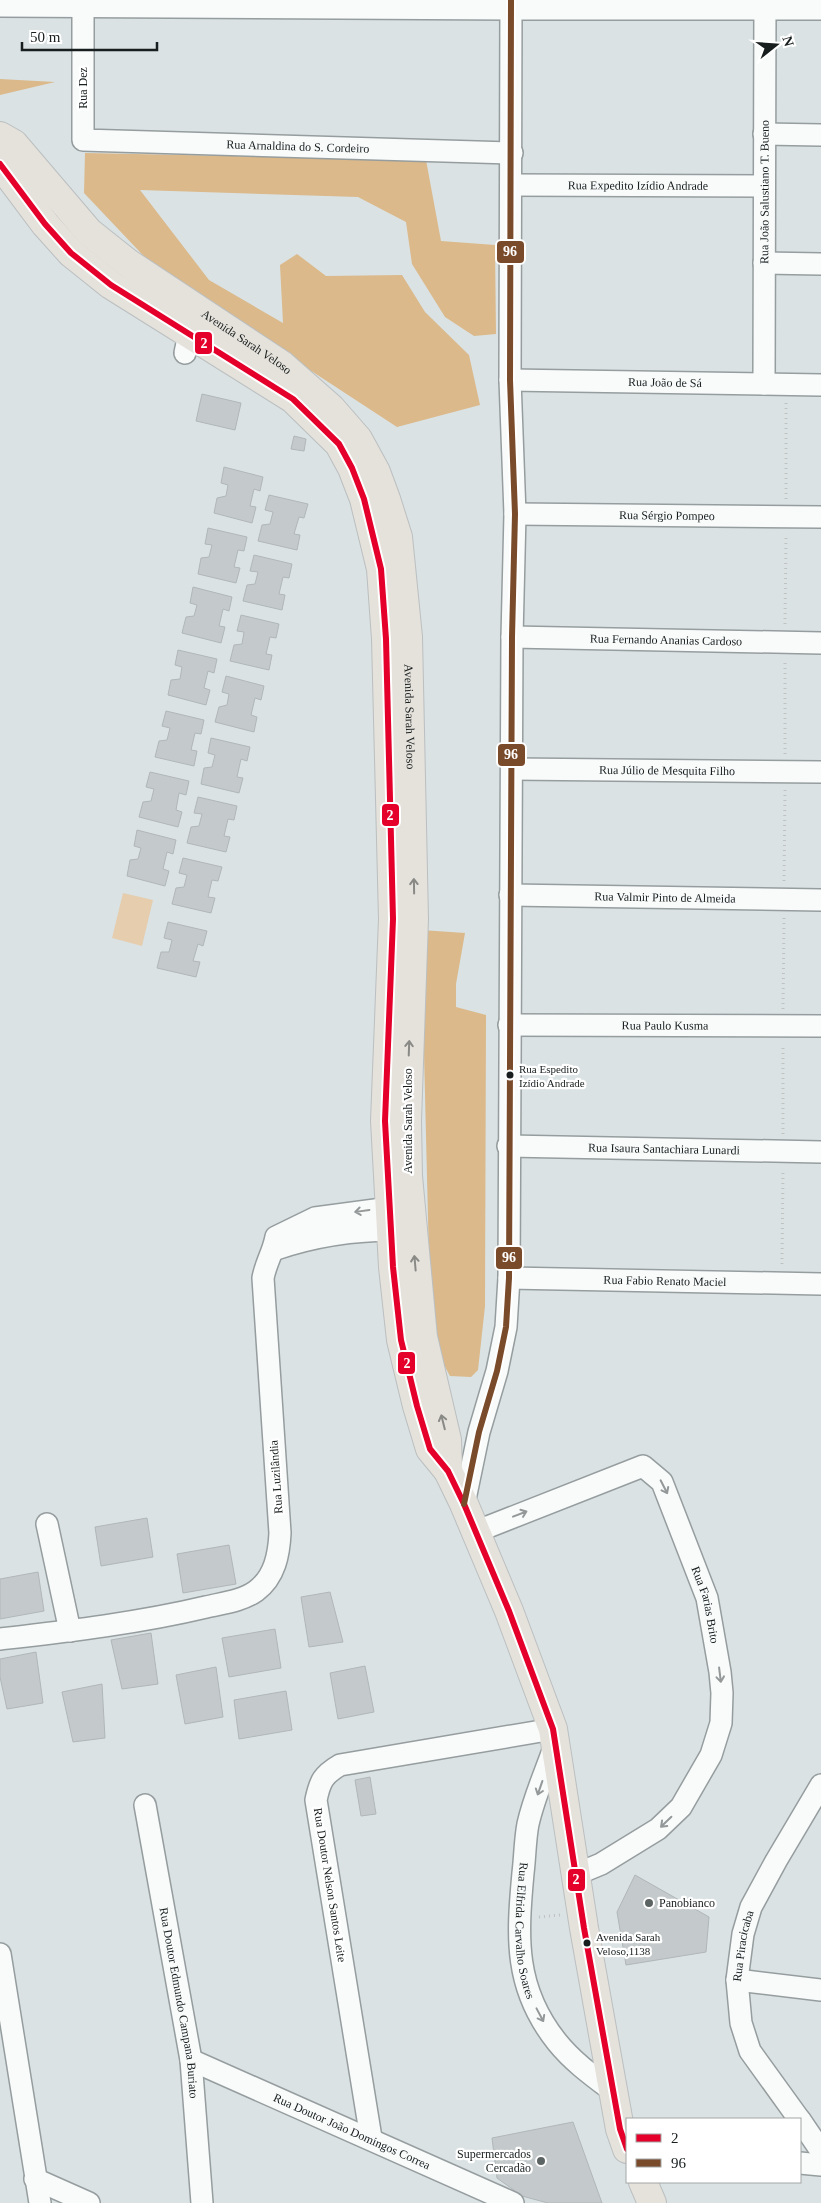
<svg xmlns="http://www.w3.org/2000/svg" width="821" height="2203" viewBox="0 0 821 2203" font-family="Georgia,serif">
	<rect width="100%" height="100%" fill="#dae2e4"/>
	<path fill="#e5cdae" d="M123,893l30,7 -11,46 -30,-8z"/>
	<path fill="#dbb98a" d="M0,79l55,3 -55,13z
		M85,153l341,7 15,81 54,4 1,89 -22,2 -29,-19 -33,-53 -6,-42 -48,-25 -218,-7 69,90 74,43 -3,-58 17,-11 29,22 76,-1 23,37 44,43 11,50 -83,22 -240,-157 -73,-77z
		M421,930l44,3 -9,51v23l30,8 -1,291 -7,64 -7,7 -21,-1 -19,-35z"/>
	<path fill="#c4cacb" stroke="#b1b7b8" d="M202,394l39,9 -6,27 -39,-9z
		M294,436l12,3 -2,12 -13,-2z
		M224,467l39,10 -3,14 -6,-2 -4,17 6,1 -4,16 -38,-10 3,-15 9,-2 2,-11 -7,-2z
		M269,495l39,9 -4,14 -5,-1 -5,17 6,1 -3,15 -39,-9 4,-16 8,-1 3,-12 -8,-2z
		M208,528l39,9 -3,14 -6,-1 -4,17 6,1 -4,15 -38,-9 3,-16 8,-1 3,-12 -7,-1z
		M254,555l38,9 -3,14 -6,-1 -4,17 6,1 -3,15 -39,-9 4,-16 8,-1 3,-12 -8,-1z
		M193,587l39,10 -3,14 -6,-2 -4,17 6,1 -4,16 -39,-10 4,-16 8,-1 3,-11 -7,-2z
		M241,615l38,9 -3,14 -6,-1 -4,17 6,1 -3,15 -39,-9 4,-16 8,-1 2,-12 -7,-1z
		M178,650l39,9 -3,14 -6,-2 -4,17 6,2 -4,15 -38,-10 3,-15 9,-1 2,-12 -7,-2z
		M226,676l38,10 -3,14 -6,-2 -4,17 6,2 -3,15 -39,-10 4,-15 8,-2 2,-11 -7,-2z
		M166,711l38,9 -3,14 -6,-1 -4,17 6,1 -3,15 -39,-9 4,-16 8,-1 3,-12 -8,-2z
		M211,738l39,9 -3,14 -6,-2 -4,18 6,1 -4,15 -38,-9 3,-16 8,-1 3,-12 -7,-2z
		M150,772l39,9 -3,14 -7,-2 -3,17 6,2 -4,15 -39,-10 4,-15 8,-1 3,-12 -8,-2z
		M198,797l39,9 -3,14 -6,-1 -4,17 6,1 -4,15 -39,-9 4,-16 8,-1 3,-12 -8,-1z
		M137,830l39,10 -3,14 -6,-2 -4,17 6,2 -4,15 -38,-10 3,-16 8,-1 3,-11 -7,-2z
		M183,858l39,9 -4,14 -6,-1 -4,17 7,1 -4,15 -39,-9 4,-16 8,-1 3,-12 -8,-2z
		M168,922l39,9 -4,15 -5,-2 -5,17 7,1 -4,15 -39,-9 4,-16h8l3,-12 -8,-2z
		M147,1518l6,39 -52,9 -6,-39z
		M229,1545l7,39 -53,9 -6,-39z
		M38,1572l6,39 -44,8v-40z
		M330,1592l13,50 -34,5 -8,-50z
		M275,1629l6,39 -52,9 -7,-39z
		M151,1633l7,51 -36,5 -11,-49z
		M36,1652l7,51 -36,6 -7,-32v-18z
		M365,1666l9,46 -36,7 -8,-46z
		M216,1667l7,50 -38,7 -9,-49z
		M102,1684l3,54 -32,4 -11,-50z
		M286,1691l6,39 -53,9 -5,-39z
		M370,1777l6,37 -15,2 -6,-36z
		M635,1875l74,42 -3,35 -80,13 -9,-53z
		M573,2122l29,81h-54l-26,-7 -25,-18 -5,-40z"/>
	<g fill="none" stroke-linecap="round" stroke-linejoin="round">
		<g stroke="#969d9e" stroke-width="24">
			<g id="minor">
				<path d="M0,6l512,3h309"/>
				<path id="s1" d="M83,6v134l429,13"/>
				<path d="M764,134l57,1"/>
				<path id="s2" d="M512,185l252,1"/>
				<path d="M764,263l57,1"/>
				<path d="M185,353l4,-19"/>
				<path id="s3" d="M510,380l311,5"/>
				<path id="s4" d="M764,384l1,-384"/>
				<path id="s5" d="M515,514l306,3"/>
				<path id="s6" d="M512,637l309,6"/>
				<path id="s7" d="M512,769l309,3"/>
				<path id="s8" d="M510,895l311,5"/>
				<path id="s9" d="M509,1025l312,1"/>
				<path id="s10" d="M508,1146l313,6"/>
				<path d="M276,1249c43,-15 84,-20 130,-19"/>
				<path id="s11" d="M509,1278l312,6"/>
				<path d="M464,1504l15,-72 18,-61 9,-44 3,-49 3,-641 3,-123 -5,-134 1,-380"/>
				<path d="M47,1524l23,107"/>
				<path id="s12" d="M475,1532l168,-66 19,16 45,116 13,74 2,21 -1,30 -10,32 -30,52 -23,22 -57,35 -24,10"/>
				<path d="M0,1639c69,-8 139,-16 206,-32 17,-4 36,-6 50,-16 19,-14 23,-37 24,-58l-17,-255c3,-16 10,-25 13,-41l39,-19 90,-12"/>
				<path id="s13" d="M555,1745c-9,26 -21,52 -27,79 -3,15 -3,33 -5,49 -6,65 -9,115 34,169 16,20 37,35 57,50"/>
				<path id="s14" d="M145,1805l46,255 11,143"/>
				<path d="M0,1954l40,249"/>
				<path d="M737,1980l84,10"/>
				<path id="s15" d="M191,2060l322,143"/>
				<path id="s16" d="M799,2119l-49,-68 -9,-28 -4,-43 6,-46 8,-27 25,-46 45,-76"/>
				<path d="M800,2120l21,31"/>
				<path d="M371,2138l-55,-338c4,-19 7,-25 24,-35l213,-36"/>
				<path d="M800,2163l21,2"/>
				<path d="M35,2179l54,24"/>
			</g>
		</g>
		<g stroke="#bbbfc0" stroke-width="30">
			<g id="major">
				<path id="s17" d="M0,136l14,8 75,88 39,31 154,102 49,43 27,31 18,33 10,27 12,38 10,100 6,282 -7,202 1,55 15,161 24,103 1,31"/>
				<path d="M0,164l45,60 26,29 40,32 182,114 46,45 13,24 12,31 17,70 5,70 7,280 -8,202 8,146 8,73 16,66 13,43 18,22 16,33 45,107 44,118 31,199 36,201 7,20"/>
				<path d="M643,2182l9,21"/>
			</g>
		</g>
		<path stroke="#c0c2c2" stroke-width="3" stroke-dasharray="1 4" stroke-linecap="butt" d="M786,499v-96
			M785,624l1,-89
			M785,754v-94
			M784,881l1,-91
			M783,1009l1,-92
			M783,1134v-89
			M782,1264l1,-94
			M539,1917l21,-2"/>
		<use href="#minor" stroke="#f9fbfb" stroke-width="21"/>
		<use href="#major" stroke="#e5e1db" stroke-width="28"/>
		<g stroke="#fff" stroke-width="10">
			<path id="bus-1" d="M0,164l45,60 26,29 40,32 182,114 46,45 13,24 12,31 17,70 5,70 7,280 -8,202 8,146 8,73 16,66 13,43 18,22 16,33 45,107 44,118 31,199 36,201 7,20"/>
		</g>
		<g stroke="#fff" stroke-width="10">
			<path id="bus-2" d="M464,1504l15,-72 18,-61 9,-44 3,-49 3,-641 3,-123 -5,-134 1,-380"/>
		</g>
		<use href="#bus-1" stroke="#e4002b" stroke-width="6"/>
		<use href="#bus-2" stroke="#7a4b2a" stroke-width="6"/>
	</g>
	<defs><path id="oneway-shaft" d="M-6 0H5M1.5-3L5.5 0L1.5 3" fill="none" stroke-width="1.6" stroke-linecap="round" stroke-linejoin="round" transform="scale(1.25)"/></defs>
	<g stroke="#898986">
		<use href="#oneway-shaft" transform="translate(414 886) rotate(-91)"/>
		<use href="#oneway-shaft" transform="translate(409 1048) rotate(-88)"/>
		<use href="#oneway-shaft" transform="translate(415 1263) rotate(-95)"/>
		<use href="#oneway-shaft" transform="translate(443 1422) rotate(-104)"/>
	</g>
	<g stroke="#949898">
		<use href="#oneway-shaft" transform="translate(362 1211) rotate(172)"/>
		<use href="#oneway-shaft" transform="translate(664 1487) rotate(63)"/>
		<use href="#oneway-shaft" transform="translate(520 1514) rotate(-21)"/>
		<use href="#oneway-shaft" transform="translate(720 1675) rotate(83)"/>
		<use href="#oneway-shaft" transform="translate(540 1788) rotate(109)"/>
		<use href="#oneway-shaft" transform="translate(666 1822) rotate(136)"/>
		<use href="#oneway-shaft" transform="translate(540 2015) rotate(62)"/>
	</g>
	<g fill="#181e1e" stroke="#fff" stroke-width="2">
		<circle cx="510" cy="1075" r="4.5"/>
		<circle cx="587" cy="1943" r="4.5"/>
	</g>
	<g fill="#5c6363" stroke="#fff" stroke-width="2">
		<circle cx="649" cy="1903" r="5"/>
		<circle cx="541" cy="2161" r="5"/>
	</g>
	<g text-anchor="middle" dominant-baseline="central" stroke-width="4.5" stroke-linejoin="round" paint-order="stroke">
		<g font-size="11" fill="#181e1e" stroke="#fff" text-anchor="start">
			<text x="519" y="1069">Rua Espedito<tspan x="519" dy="14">Izídio Andrade</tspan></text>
			<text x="596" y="1937">Avenida Sarah<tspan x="596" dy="14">Veloso,1138</tspan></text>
		</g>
		<g font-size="12" fill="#181e1e" stroke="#fff">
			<text transform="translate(83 88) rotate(-90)">Rua Dez</text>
			<text stroke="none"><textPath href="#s1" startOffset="349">Rua Arnaldina do S. Cordeiro</textPath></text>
			<text stroke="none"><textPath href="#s2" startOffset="126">Rua Expedito Izídio Andrade</textPath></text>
			<text stroke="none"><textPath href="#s4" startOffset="192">Rua João Salustiano T. Bueno</textPath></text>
			<text stroke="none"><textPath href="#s17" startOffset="324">Avenida Sarah Veloso</textPath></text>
			<text stroke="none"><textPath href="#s3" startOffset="155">Rua João de Sá</textPath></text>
			<text stroke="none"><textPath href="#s5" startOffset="152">Rua Sérgio Pompeo</textPath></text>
			<text stroke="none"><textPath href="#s6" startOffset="154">Rua Fernando Ananias Cardoso</textPath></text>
			<text stroke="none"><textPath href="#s17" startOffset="759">Avenida Sarah Veloso</textPath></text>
			<text stroke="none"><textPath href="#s7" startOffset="155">Rua Júlio de Mesquita Filho</textPath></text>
			<text stroke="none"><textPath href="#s8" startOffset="155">Rua Valmir Pinto de Almeida</textPath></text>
			<text stroke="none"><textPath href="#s9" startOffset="156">Rua Paulo Kusma</textPath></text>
			<text transform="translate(408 1121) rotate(-90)">Avenida Sarah Veloso</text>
			<text stroke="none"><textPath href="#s10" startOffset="156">Rua Isaura Santachiara Lunardi</textPath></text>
			<text stroke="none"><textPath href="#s11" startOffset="156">Rua Fabio Renato Maciel</textPath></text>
			<text transform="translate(276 1477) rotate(-94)">Rua Luzilândia</text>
			<text stroke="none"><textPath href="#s12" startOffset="336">Rua Farias Brito</textPath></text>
			<text transform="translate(330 1885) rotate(81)">Rua Doutor Nelson Santos Leite</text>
			<text stroke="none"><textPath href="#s13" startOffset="191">Rua Elfrida Carvalho Soares</textPath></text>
			<text stroke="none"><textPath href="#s16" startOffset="191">Rua Piracicaba</textPath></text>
			<text stroke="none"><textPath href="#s14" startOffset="201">Rua Doutor Edmundo Campana Buriato</textPath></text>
			<text stroke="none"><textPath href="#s15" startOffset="176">Rua Doutor João Domingos Correa</textPath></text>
		</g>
		<g font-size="12" fill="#181e1e" stroke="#fff" text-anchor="start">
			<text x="659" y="1903">Panobianco</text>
			<text x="531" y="2154" text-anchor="end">Supermercados<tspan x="531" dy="14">Cercadão</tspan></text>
		</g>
	</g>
	<g stroke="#fff" stroke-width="2">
		<rect x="496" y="240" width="29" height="24" rx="5" fill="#7a4b2a"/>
		<rect x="194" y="331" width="19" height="24" rx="5" fill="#e4002b"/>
		<rect x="497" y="743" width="29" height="24" rx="5" fill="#7a4b2a"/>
		<rect x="381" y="803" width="19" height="24" rx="5" fill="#e4002b"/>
		<rect x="495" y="1246" width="28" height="24" rx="5" fill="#7a4b2a"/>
		<rect x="397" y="1351" width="19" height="24" rx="5" fill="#e4002b"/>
		<rect x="567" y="1868" width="19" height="24" rx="5" fill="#e4002b"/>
	</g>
	<g font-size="14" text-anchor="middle" font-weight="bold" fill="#fff">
		<text x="510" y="256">96</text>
		<text x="204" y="348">2</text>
		<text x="511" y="759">96</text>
		<text x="390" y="820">2</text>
		<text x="509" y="1262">96</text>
		<text x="407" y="1368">2</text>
		<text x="576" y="1884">2</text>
	</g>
	<rect x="626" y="2118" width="175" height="65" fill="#ffffff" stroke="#a3a5a5"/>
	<rect x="636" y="2134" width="25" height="8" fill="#e4002b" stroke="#a3a5a5"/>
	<text x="671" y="2143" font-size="15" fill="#181e1e">2</text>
	<rect x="636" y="2159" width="25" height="8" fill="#7a4b2a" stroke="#a3a5a5"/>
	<text x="671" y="2168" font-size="15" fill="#181e1e">96</text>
	<g transform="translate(776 45) rotate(73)" stroke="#ffffff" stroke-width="4" paint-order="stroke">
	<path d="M0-4L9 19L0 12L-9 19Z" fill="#181e1e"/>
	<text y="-8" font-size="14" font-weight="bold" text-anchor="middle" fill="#181e1e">N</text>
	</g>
	<path d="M22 42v8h135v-8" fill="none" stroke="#181e1e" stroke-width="2.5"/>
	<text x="30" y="42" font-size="15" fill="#181e1e" stroke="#ffffff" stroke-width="4" paint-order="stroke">50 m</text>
</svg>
